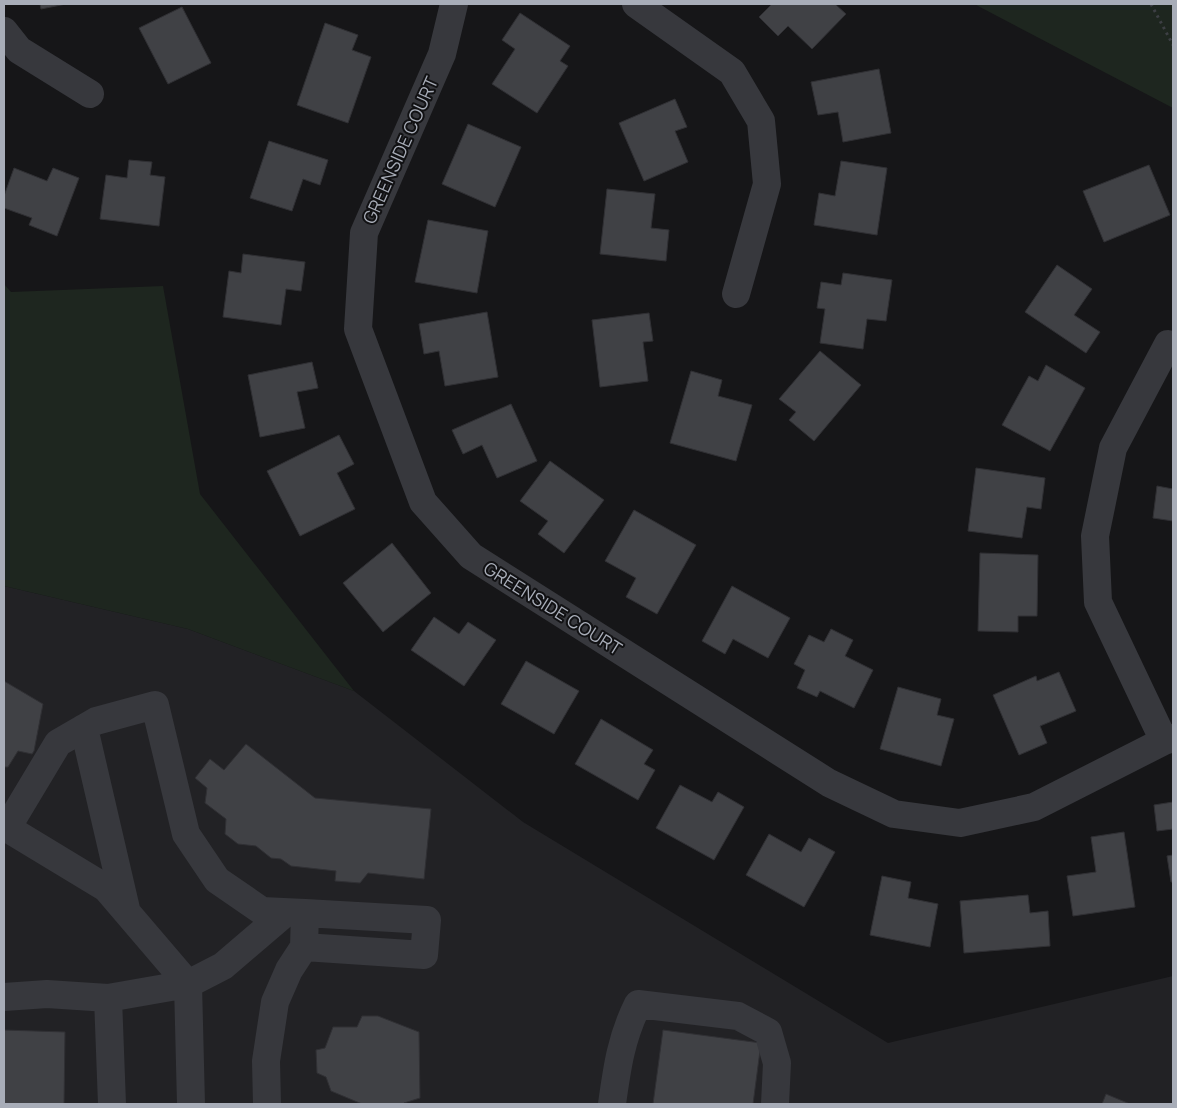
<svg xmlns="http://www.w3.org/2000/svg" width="1177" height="1108" viewBox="0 0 1177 1108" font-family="Manrope,sans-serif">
	<rect width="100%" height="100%" fill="#161618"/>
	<path fill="#222225" d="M4,586l184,43 166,62 169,131 365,221 285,-67v128h-1169z"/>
	<path fill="#1e261f" d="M975,4h198v104l-195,-102z
		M4,284l7,8 152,-6 37,208 154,197 -166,-62 -184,-43z"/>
	<path fill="#404145" stroke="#303034" d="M40,4h26l-25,5z
		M772,4h63l11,10 -34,35 -24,-23 -10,10 -19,-19z
		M182,7l29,56 -43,21 -29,-56z
		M520,13l50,33 -10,15 8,5 -31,47 -45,-29 23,-35 -13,-9z
		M325,23l33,12 -6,15 19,7 -23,66 -51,-18z
		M879,69l12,64 -48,9 -5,-30 -20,3 -7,-33z
		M675,99l12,28 -12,4 13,31 -44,19 -25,-58z
		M468,124l53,23 -26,60 -53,-23z
		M269,141l59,19 -8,25 -17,-6 -11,32 -42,-13z
		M129,160l23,2 -2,13 15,2 -6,49 -59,-7 6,-44 21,3z
		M841,161l46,7 -10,67 -63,-10 5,-32 16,3z
		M1149,165l21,50 -66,27 -21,-51z
		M14,168l33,13 6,-13 26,10 -22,58 -28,-11 3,-7 -28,-10v-12z
		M607,189l48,5 -4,34 18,2 -3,31 -66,-7z
		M428,220l60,11 -11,62 -62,-11z
		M243,254l62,8 -4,29 -15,-2 -5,36 -58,-8 6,-46 12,2z
		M1057,265l35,24 -18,26 26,17 -14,21 -61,-41z
		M843,273l49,7 -6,41 -19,-2 -4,30 -43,-6 5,-34 -8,-1 4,-26 20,3z
		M487,312l11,65 -53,9 -6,-35 -15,3 -5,-30z
		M649,313l4,28 -10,1 5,39 -48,6 -8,-67z
		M820,351l41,34 -47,56 -25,-21 7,-8 -17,-13z
		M312,362l6,26 -21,4 8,36 -45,9 -12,-62z
		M1046,365l39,23 -35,63 -48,-26 27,-49 9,5z
		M691,371l31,9 -4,16 34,9 -16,56 -66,-18z
		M511,404l26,57 -40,17 -15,-33 -19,9 -11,-24z
		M339,435l15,29 -17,9 18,36 -55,27 -33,-65z
		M550,461l54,39 -40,53 -26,-19 10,-13 -28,-20z
		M976,468l69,10 -4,31 -14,-2 -5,31 -54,-7z
		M1173,484v37l-20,-3 4,-32 16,3z
		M634,510l62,35 -39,69 -31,-17 10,-19 -31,-17z
		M392,543l39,50 -48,39 -40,-49z
		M980,553l58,2 -1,61h-19v16l-40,-1z
		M732,586l58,32 -22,40 -35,-19 -8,15 -23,-13z
		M434,617l25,17 9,-12 28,18 -32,46 -53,-36z
		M831,629l22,11 -8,16 28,14 -19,38 -34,-17 -3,6 -20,-9 8,-18 -11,-6 15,-29 15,7z
		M526,661l53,30 -25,43 -53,-30z
		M1059,672l17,39 -36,15 7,17 -28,12 -26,-60 43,-19 1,5z
		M4,681l39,23 -9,47 -2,3 -14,-3 -10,16h-4z
		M898,687l43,12 -4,16 17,4 -13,47 -61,-17z
		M601,719l52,31 -9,14 11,6 -17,30 -63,-36z
		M246,744l69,54 116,11 -7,70 -56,-6 -8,10 -25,-2 1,-10 -45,-5 -10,-7 -10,-1 -15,-12 -18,-2 -13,-10 1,-15 -21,-16 2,-15 -12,-10 15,-19 14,11z
		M680,785l32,17 6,-10 26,15 -30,53 -58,-32z
		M1173,802v27l-16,2 -3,-26z
		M1124,832l11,75 -62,9 -6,-40 29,-4 -5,-35z
		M769,834l32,18 8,-14 26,14 -31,55 -58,-32z
		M1173,855v27h-2l-4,-26z
		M882,876l29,6 -3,16 30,6 -8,43 -60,-12z
		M1028,895l2,18 18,-2 2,35 -86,7 -4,-52z
		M362,1016h16l41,16 1,66 -16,5 3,1h-45l-31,-13 -5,-14 -9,-4 -1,-23 9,-2 8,-21h24z
		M4,1030l61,2 -1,72h-60z
		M663,1030l98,13 -8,61h-100z
		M1106,1094l24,10h-28z"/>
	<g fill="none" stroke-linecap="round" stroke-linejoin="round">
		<path stroke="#3d3f44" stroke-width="3" stroke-dasharray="2.5 4" stroke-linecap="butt" d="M1151,4l22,41"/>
		<path stroke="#37383d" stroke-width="28" d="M454,4l-12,50 -78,179 -6,96 65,173 48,54 358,227 65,31 66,9 74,-16 130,-66 9,-3
			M636,4l96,68 29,49 6,63 -31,110
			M4,31l15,19 71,44
			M84,728l42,181
			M1164,741l-66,-139 -3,-66 18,-88 55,-104
			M4,997l43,-3 61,4
			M112,1104l-4,-106 80,-14 35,-18 62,-53
			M191,1104l-3,-120 -82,-96 -99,-60 51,-85 38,-22 59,-16 31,129 31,46 45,31 43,2
			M267,1104l-1,-43 9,-59 14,-32 15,-23 1,-34 122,7 -3,35 -120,-8
			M612,1104c5,-36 9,-66 26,-100l100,12 30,16 9,31 -2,41"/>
	</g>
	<g text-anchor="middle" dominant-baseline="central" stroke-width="4" stroke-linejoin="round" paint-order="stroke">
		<g font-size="18" fill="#a8adb8" stroke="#111113">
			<text transform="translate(400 150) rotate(-66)">GREENSIDE COURT</text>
			<text transform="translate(553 608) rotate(32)">GREENSIDE COURT</text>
		</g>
	</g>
	<rect width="1177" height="1108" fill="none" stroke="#a8adb8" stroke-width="10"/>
</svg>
